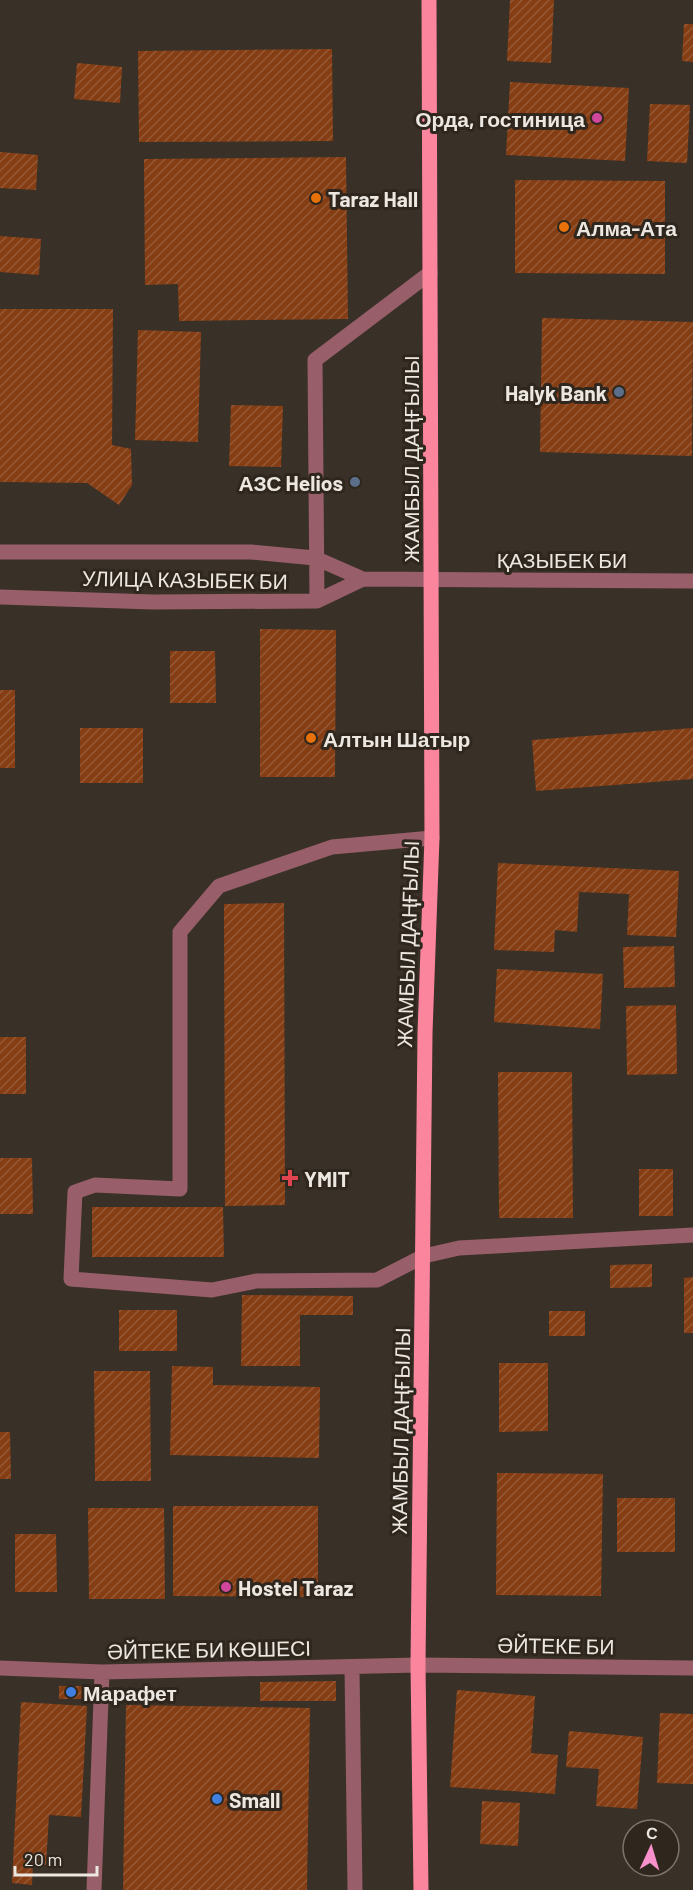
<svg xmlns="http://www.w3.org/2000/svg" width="693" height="1890" viewBox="0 0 693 1890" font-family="Barlow,sans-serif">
	<defs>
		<pattern id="building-hatch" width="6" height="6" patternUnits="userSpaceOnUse" patternTransform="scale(1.5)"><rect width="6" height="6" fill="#853d14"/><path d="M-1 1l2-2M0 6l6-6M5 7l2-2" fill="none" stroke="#965936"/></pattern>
	</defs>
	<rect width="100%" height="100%" fill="#393127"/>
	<path fill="url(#building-hatch)" d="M510,0h44l-3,63 -44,-2z
		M684,24h9v38l-11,-1z
		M332,49l1,92 -194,1 -1,-91z
		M77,63l45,4 -2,36 -46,-4z
		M510,82l119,6 -4,73 -119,-6z
		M650,104l40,1 -3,58 -40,-2z
		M0,152l38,3 -2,35 -36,-2z
		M346,157l2,162 -169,2 -1,-37 -33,1 -1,-126z
		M515,180l150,1v93l-150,-1z
		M0,236l41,3 -2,36 -39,-3z
		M0,309h113l-1,136 19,4 1,36 -13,20 -32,-22 -87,-1z
		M542,318l151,4 -1,134 -152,-4z
		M138,330l63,2 -3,110 -63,-2z
		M231,405l52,1 -2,61 -52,-1z
		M260,629l76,1 -1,147h-75z
		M170,651h45l1,52h-46z
		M0,690h15v78h-15z
		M80,728h63v55h-63z
		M693,728v51l-157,12 -4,-51z
		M498,863l181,8 -3,66 -49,-2 2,-41 -50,-2 -2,40 -22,-2 -1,22 -60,-2z
		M284,903l1,302 -60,1 -1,-302z
		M674,946l1,41 -51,1 -1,-41z
		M497,969l106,5 -3,55 -106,-7z
		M676,1005l1,69 -50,1 -1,-69z
		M0,1037h26v57h-26z
		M498,1072h74l1,146h-74z
		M0,1158h32l1,56h-33z
		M639,1169h34v47h-34z
		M92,1207h131l1,50h-132z
		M652,1264v23l-42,1v-23z
		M693,1277v56h-9v-55z
		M242,1295l111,1v19h-53v51h-59z
		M119,1310h58v41h-58z
		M549,1311h36v25h-36z
		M499,1363h49v68l-49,1z
		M172,1366l41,1v18l107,2 -1,71 -149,-3z
		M94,1371h56l1,110h-56z
		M0,1432h10l1,47h-11z
		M497,1473l106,1 -2,122 -105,-1z
		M617,1498h58v54h-58z
		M173,1506h145v91l-145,-1z
		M88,1508h76l1,91h-76z
		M15,1534h41l1,58h-42z
		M336,1681v20h-76v-19z
		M59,1686h25v13h-25z
		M457,1690l78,6 -4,57 27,2 -3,39 -105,-7z
		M21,1702l66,4 -6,111 -32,-2 -3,50 -13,-1 -1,21 -20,-2z
		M126,1705l184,3 -3,182h-184z
		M660,1713l33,1v70l-36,-1z
		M569,1731l74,6 -6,72 -41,-3 3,-37 -33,-2z
		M482,1801l38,2 -2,43 -38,-2z"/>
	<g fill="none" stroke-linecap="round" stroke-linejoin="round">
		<path stroke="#985e69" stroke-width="15" d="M0,552h251l64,6 48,21 330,2
			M0,597l153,5 164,-1 46,-22
			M317,601l-2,-241 115,-87
			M432,838l-100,9 -113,39 -39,46v257l-85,-4 -20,7 -4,87 141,11 44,-9 121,-1 47,-24 35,-8 234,-13
			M352,1667l3,223
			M0,1668l102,4 316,-7 275,3
			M94,1890l8,-218"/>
		<path stroke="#fc859e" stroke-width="15" d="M421,1890l-3,-225 7,-632 7,-195 -3,-838"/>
	</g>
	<g fill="#d1479c" stroke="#2f271e" stroke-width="2">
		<circle cx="597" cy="118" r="6"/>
		<circle cx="226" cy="1587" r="6"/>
	</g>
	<g fill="#e8710a" stroke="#2f271e" stroke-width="2">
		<circle cx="316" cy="198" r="6"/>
		<circle cx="564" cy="227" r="6"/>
		<circle cx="311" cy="738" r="6"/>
	</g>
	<g fill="#5c6f8a" stroke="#2f271e" stroke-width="2">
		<circle cx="619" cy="392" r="6"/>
		<circle cx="355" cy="482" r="6"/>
	</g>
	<path fill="#e0444e" stroke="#2f271e" stroke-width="2" d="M287 1169h6v6h6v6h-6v6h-6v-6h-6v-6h6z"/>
	<g fill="#3f7fe0" stroke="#2f271e" stroke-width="2">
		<circle cx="71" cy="1692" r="6"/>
		<circle cx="217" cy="1799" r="6"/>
	</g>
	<g text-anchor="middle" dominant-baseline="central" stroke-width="6" stroke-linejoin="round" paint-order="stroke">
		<g font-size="21" font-weight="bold" fill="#ece7e0" stroke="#2f271e" text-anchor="start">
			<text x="585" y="118" text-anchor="end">Орда, гостиница</text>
			<text x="328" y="198">Taraz Hall</text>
			<text x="576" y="227">Алма-Ата</text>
			<text x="607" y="392" text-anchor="end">Halyk Bank</text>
			<text x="343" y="482" text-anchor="end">АЗС Helios</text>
			<text x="323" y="738">Алтын Шатыр</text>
			<text x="304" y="1178">YMIT</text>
			<text x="238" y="1587">Hostel Taraz</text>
			<text x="83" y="1692">Марафет</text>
			<text x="229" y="1799">Small</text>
		</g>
		<g font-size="21" fill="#ece7e0" stroke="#2f271e">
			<text transform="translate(410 459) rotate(-90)">ЖАМБЫЛ ДАҢҒЫЛЫ</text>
			<text x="562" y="559">ҚАЗЫБЕК БИ</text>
			<text transform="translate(185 579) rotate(1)">УЛИЦА КАЗЫБЕК БИ</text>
			<text transform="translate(407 944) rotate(-88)">ЖАМБЫЛ ДАҢҒЫЛЫ</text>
			<text transform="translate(400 1431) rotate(-89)">ЖАМБЫЛ ДАҢҒЫЛЫ</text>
			<text transform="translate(556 1645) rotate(1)">ӘЙТЕКЕ БИ</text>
			<text transform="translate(209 1649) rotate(-1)">ӘЙТЕКЕ БИ КӨШЕСІ</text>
		</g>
	</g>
	<g transform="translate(651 1848) rotate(4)"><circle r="28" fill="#2f271e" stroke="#7b746c" stroke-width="1.5"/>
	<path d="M0-4.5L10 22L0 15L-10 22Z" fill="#f890cb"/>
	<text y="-9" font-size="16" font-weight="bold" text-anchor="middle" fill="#ece7e0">С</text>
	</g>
	<path d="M15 1866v9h82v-9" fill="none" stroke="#ece7e0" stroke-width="3"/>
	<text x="24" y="1866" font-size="18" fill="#ece7e0" stroke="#2f271e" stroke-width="4.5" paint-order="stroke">20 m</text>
</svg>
